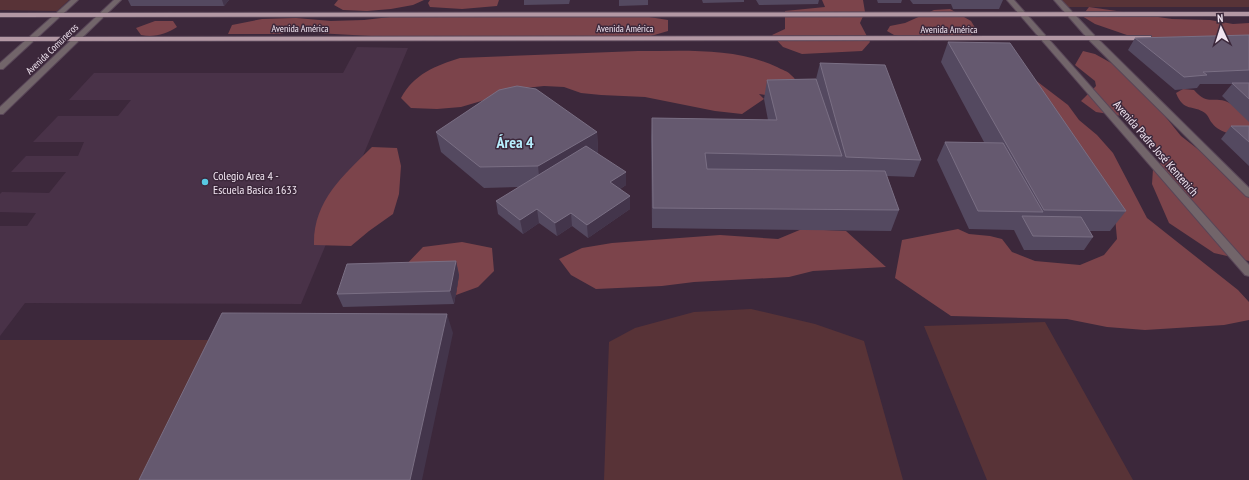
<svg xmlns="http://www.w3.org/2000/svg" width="1249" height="480" viewBox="0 0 1249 480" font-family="'PT Sans Narrow',sans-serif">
	<rect width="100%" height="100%" fill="#3c283b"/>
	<path fill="#493248" d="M357,47l51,1 -107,256 -276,-1 -25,33v-110h27l9,-13 -36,-1v-18l2,-2 47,1 17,-21h-55l15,-16h52l6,-14h-51l25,-26h60l13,-16h-62l25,-27h249z"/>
	<path fill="#583337" d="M0,0h69l-12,11 -57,-1z
		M1057,0h192v7h-186z
		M751,309l64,15 49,17 39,139h-299l5,-138 26,-14 59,-16z
		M1045,322l88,158h-146l-63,-154z
		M0,340h213l-70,140h-143z"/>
	<path fill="#7c444b" d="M338,0h86l-11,5 -22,4 -24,2 -24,-1 -9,-5z
		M430,0h69l-2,6 -35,3 -32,-2 -2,-4z
		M822,0h41l2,12 -5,11 10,19 -8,9 -60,3 -19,-7 -11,-12 13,-6v-18l40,-4z
		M1089,7l83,12 38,1 23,4 16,-1v21l-99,-1 -55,-19 -13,-8z
		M950,9l21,12 6,10 -8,5 -43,5 -20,-3 -12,-3 -7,-4 3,-5 15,-3 29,-13z
		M459,13l67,4 98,-4 44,7v11l-24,7h-237l-109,-6 3,-2 -22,4h-51l4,-9 30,-6 34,-1 35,3 33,-1 43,-5z
		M155,21h18l4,6c-11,7 -23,11 -36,8l-5,-7z
		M638,51c46,0 97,-4 139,16 5,3 11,4 14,8 4,3 6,8 10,12l-3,12 -39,-5 5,5 -22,15 -27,-3 -70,-14 -44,-2 -20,-2 -17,-6 -20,-1 -19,2 -64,19 -24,2 -26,-1 -10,-10c13,-24 34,-32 59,-40z
		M1083,51l12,3 18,10 51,51 17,21 68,53v72l-35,-8 -45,-30 -17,-39 1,-15 10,-8 -10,-19 -25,-25 -32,-5 -15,-11 15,-15 -1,-5 -20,-16z
		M1026,73l42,32 11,15 18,15 16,18 34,65 91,72 11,12v18l-25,5 -79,5 -38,-3 -40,-8 -116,-3 -56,-38 7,-38 56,-11 11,5 21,2 12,3 10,13 23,9 45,4 24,-10 13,-16 -2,-22z
		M1183,89l11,1c13,15 17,7 31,11 10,3 17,13 24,20v17c-12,-3 -29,-4 -37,-15 -3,-3 -3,-7 -7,-10 -12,-9 -21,0 -29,-20z
		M372,147l25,1 4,18 -2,28 -6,20 -24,17 -18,15 -37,-1c-1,-44 29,-69 58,-98z
		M802,229l44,2 40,36 -73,4 -24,6 -95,5 -32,4 -66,3 -25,-14 -12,-16 23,-11 30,-5 108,-8 58,4z
		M462,242l30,6 2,23 -16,16 -22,8 3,-20 -56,-7 20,-21z"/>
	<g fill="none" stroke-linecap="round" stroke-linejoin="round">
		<g stroke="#594658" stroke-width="2">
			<path id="minor" d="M71,0h7l-75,69h-3v-6z
				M114,0h7l-118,114h-3v-7z
				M1007,0h7l235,265v11l-4,-1z
				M1054,0h7l34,36 154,152v9l-3,-1 -157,-156z"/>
		</g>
		<g stroke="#594658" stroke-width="2">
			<path id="major" d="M1249,12v4l-1249,1v-4z
				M1148,36h3v4l-1151,1v-4z"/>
		</g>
		<use href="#minor" fill="#72656a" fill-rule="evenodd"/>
		<use href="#major" fill="#b398a4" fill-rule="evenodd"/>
	</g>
	<path fill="#544960" d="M128,0h101l-5,6h-93z
		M524,0h46l-1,4 -45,1z
		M619,0h29v5l-29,1z
		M702,0h42v2l-41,1z
		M756,0h63l-1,4 -59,1z
		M877,0h25l-1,3h-23z
		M910,0h93l-4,9h-46l-2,-5h-38z
		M1249,35v87l-27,-26 10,-12h-32l-3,4 -22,2 -47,-40 7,-12z
		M948,42l178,169 -16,20h-20l3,6 -9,13h-60l-10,-20 -45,-1 -32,-69 8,-18h39l-43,-80z
		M820,63l101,97 -7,17 -27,-1 12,34 -8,21 -239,-3 -1,-90 1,-20 116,2 -4,-21 3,-19 49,-1z
		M1231,126h18v40l-28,-27z
		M436,132h161l1,20 -1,1 29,32 -6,4 10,20 -42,29 -16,-12 -15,10 -18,-13 -16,11 -25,-20 -2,-13 23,-14 -35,1 -43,-36z
		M456,261l3,14 -5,29 -111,3 -6,-13z"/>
	<path fill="#43354b" d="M222,0h7l-5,6z
		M597,132l1,20 -58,34 -2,-20z
		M626,172v13l-16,10v-13z
		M630,196v13l-42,29 -1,-13z
		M537,209l2,14 -16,11 -3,-14z
		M571,213l1,13 -15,10 -2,-13z
		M456,261l3,14 -5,29 -4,-13z
		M447,314l6,19 -31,147h-12z"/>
	<path fill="#65596f" stroke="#7a6f84" d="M1249,35v35l-46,2 4,3 -23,2 -49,-39z
		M948,42l62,1 116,168 -82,-1z
		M820,63l65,2 36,95 -75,-3z
		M816,79l26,77 -137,-3 2,16 178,2 14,39 -246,-2 -1,-90 125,2 -10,-40z
		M1232,83h17v16z
		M517,86l19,3 61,43 -59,34 -58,1 -44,-35 63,-42z
		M1231,126h18v16z
		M945,142l58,1 40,69 -65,-1z
		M586,146l40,26 -16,10 20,14 -43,29 -16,-12 -16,10 -18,-14 -17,11 -24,-19z
		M1022,216l59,1 12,20 -60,-1z
		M456,261l-6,30 -113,3 10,-30z
		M222,313l225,1 -37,166h-271z"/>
	<circle fill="#58c9e3" stroke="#3c283b" stroke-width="1.5" cx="205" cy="182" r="4"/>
	<g text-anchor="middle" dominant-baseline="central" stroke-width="3" stroke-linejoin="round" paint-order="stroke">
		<g font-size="10" fill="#f0e4f0" stroke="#3c283b">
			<text x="300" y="28">Avenida América</text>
			<text x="625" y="28">Avenida América</text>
			<text x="949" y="29">Avenida América</text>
			<text transform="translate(52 49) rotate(-44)">Avenida Comuneros</text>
		</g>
		<g font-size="12" fill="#f0e4f0" stroke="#3c283b">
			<text transform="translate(1156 148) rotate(49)">Avenida Padre José Kentenich</text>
		</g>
		<g font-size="12" fill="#f0e4f0" stroke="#3c283b" text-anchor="start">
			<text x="213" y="175">Colegio Area 4 -<tspan x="213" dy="14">Escuela Basica 1633</tspan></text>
		</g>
		<g font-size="16" font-weight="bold" fill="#b7eefd" stroke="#3c283b">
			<text x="515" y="142">Área 4</text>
		</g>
	</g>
	<g transform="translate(1221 28) rotate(356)" stroke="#3c283b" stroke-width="3" paint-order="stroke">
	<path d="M0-3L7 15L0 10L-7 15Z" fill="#f0e4f0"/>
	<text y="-6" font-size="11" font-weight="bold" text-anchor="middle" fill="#f0e4f0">N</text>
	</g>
</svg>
